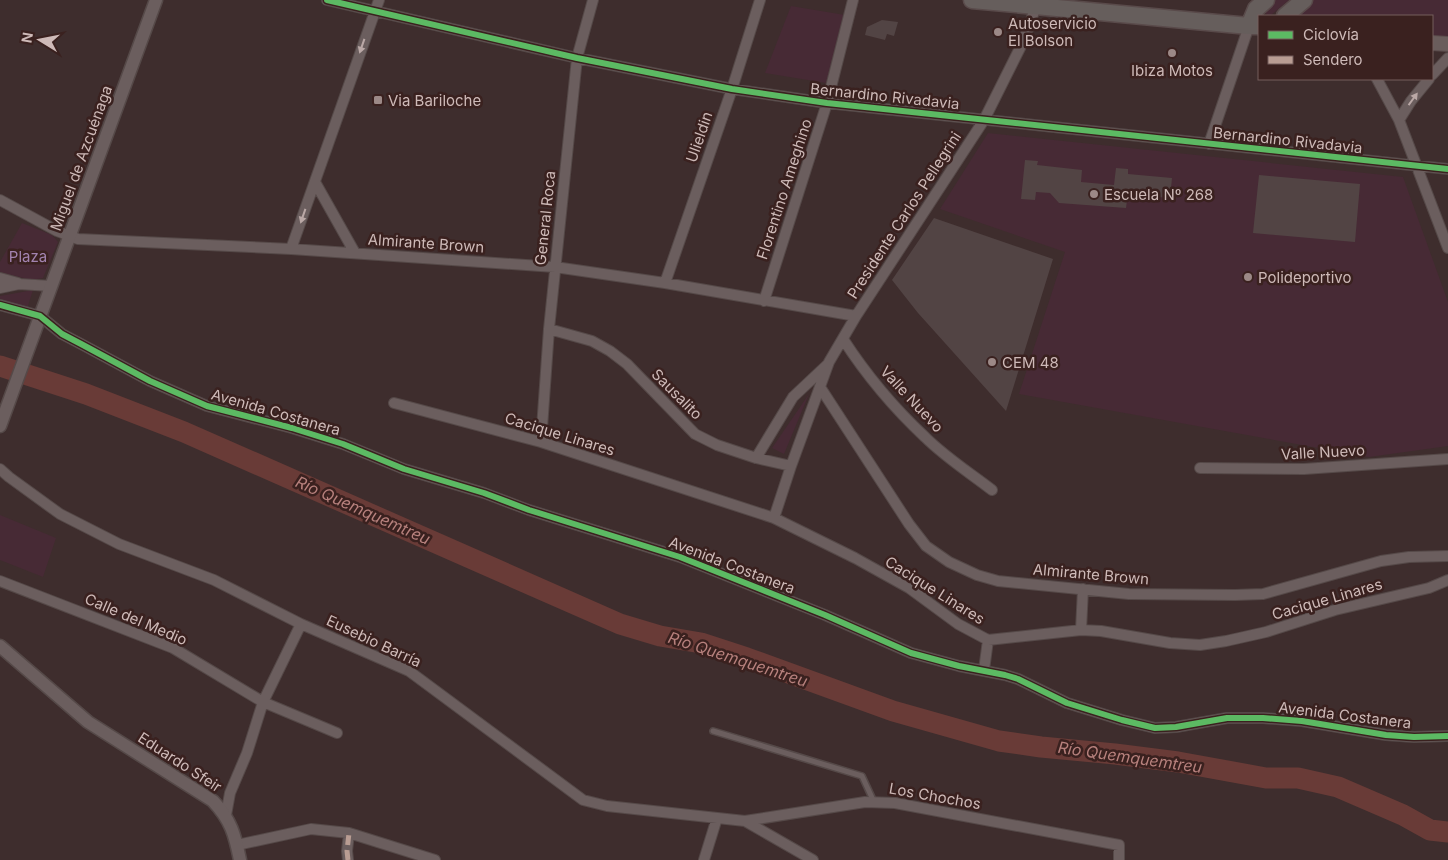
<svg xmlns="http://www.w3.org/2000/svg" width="1448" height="860" viewBox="0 0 1448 860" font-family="Inter,sans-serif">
	<rect width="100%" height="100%" fill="#3e2d2d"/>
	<path fill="#472a35" d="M1274,0h15l-18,15h-4l-2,-3 1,-5z
		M1310,0h138v39l-16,-2v-21h-133v-3z
		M791,6l54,9 -19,68 -61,-10z
		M988,133l415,44 45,125v144l-79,11 -350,-63 46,-142 -125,-43z
		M22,223l30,12 6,7 -15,36 -12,2 -31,-8v-10z
		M33,290l-6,19 -27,-8v-5z
		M809,394l-25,60 -12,-6z
		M0,515l56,23 -13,39 -43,-17z"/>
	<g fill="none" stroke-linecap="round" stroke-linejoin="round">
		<path stroke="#693b37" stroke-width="21" d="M0,366l86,28 98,38 436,192 40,12 41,7 46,15 146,53 106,30 42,6 74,7 63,8 88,16h32l40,9 65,28 27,15 18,2"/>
	</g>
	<path fill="#524444" d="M882,20l16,2 -4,14 -7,-2 -2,6 -20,-5 2,-8z
		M1025,160l13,1 -1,4 45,5 -1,12 33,3 2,-17 12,1v5l44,4 -2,20 -36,-3 -1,6 -6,-1 -1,8 -67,-5 -9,-10 -14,-1 -1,8 -14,-1z
		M1259,175l101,9 -5,58 -102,-9z
		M934,218l119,41 -47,152 -88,-98 -26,-33z"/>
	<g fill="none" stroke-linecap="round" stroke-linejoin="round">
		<g stroke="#554948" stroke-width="8">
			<path id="service" d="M713,731l149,45 12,26"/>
		</g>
		<g stroke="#554948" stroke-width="12">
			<path id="minor" d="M327,0l250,58 155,31 95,14 621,66
				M1432,75l16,-17
				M1377,79l22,41 49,128
				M1399,120l12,-19 18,-22
				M1209,144l40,-118
				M315,182l40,71
				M0,200l57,31 21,8 213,10 264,18 110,16 191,33
				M291,249l88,-249
				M0,278l18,5
				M665,283l67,-194 28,-89
				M0,288l19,-4 32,2
				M764,301l63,-198 26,-103
				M0,305l40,11 22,18 21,11 67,36 57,25 85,22 51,16 61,25 80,24 45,17 151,47 145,58 86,38 48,13 46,9 13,4 49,24 55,17 33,8 21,-1 51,-9h36l39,3 84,14 28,2 34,-1
				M549,329l43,12 18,10 17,13 68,70 22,11 39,13 35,8
				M843,339c22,34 52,70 82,98 20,20 45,36 67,53
				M820,387l89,137 17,22 23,16 28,13 21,6 131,13 106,1 28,-1 118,-33 28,-4 39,-1
				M394,403l147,39 233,76 81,40 54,30 49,36 30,16 93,-10 20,1 69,12 30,2 26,-4 40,-9 69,-22 94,-22 19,-8
				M541,442l8,-113 28,-271 16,-58
				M756,458l37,-61 34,-32
				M1200,468l104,1 144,-10
				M0,469l9,8 51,37 59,30 95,36 87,44 108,47 174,129 24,6 138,15 68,39
				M774,518l17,-52 38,-104 27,-46 128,-196 39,-78 15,-41
				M0,581l173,67 90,54 74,31
				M1081,630l2,-41
				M984,670l4,-30
				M226,815l4,-22 17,-40 16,-51 38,-78
				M745,821l120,-19 30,1 224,42v15
				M237,845l74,-16 38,4 86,27
				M348,860l-1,-9 2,-18
				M704,860l13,-42"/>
		</g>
		<g stroke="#554948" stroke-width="15">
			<path id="tertiary" d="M0,426l156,-426
				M0,646l88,76 125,79c18,19 22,34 27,59"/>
		</g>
		<g stroke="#5a4b4b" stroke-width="16">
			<path id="secondary" d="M1432,43l16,1"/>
		</g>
		<g stroke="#594a4a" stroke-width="19">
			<path id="trunk" d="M972,0l277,26h10
				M1285,16l19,-16
				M1249,26l7,-17 10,-9"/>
		</g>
		<use href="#service" stroke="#6b5e5e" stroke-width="5"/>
		<use href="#minor" stroke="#6b5e5e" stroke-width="10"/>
		<use href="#tertiary" stroke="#6b5e5e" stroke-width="12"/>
		<use href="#secondary" stroke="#6a5d5c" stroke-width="14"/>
		<use href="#trunk" stroke="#665e5c" stroke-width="16"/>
		<path stroke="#b99d93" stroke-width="5" stroke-dasharray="10 5" stroke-linecap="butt" d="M348,860l-1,-9 2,-18"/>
		<g stroke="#3a211f" stroke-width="9">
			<path id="cycleway" d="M327,0l250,58 155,31 95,14 621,66
				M0,305l40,11 22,18 21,11 67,36 57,25 85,22 51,16 61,25 80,24 45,17 151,47 145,58 86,38 48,13 46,9 13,4 49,24 55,17 33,8 21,-1 51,-9h36l39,3 84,14 28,2 34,-1"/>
		</g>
		<use href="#cycleway" stroke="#5cba63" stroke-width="6"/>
	</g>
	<defs><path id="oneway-solid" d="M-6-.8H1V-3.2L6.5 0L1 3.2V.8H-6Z" transform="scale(1.25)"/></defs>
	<g fill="#baa8a6">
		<use href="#oneway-solid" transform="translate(362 46) rotate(109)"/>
		<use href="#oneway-solid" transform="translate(1413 99) rotate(-54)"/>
		<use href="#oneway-solid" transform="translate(303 216) rotate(109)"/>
	</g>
	<g fill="#9c8987" stroke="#3a211f" stroke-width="2">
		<circle cx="998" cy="32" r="5"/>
		<circle cx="1172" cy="53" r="5"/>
		<rect x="373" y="95" width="10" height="10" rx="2.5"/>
		<circle cx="1094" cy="194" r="5"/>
		<circle cx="1248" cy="277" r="5"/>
		<circle cx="992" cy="362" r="5"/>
	</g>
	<g text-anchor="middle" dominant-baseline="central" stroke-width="5" stroke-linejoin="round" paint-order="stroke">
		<g font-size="15" fill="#cebab8" stroke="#3a211f" text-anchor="start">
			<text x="1008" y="23">Autoservicio<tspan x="1008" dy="17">El Bolson</tspan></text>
			<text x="1172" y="70" text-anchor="middle">Ibiza Motos</text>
			<text x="388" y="100">Via Bariloche</text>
			<text x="1104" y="194">Escuela Nº 268</text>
			<text x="1258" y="277">Polideportivo</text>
			<text x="1002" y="362">CEM 48</text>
		</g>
		<g font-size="15" fill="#cebab8" stroke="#3a211f">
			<text transform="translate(885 96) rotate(6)">Bernardino Rivadavia</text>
			<text transform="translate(699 137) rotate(-71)">Ulieldin</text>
			<text transform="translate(1288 140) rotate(6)">Bernardino Rivadavia</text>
			<text transform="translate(81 158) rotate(-70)">Miguel de Azcuénaga</text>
			<text transform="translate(784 189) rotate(-72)">Florentino Ameghino</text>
			<text transform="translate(904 215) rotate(-57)">Presidente Carlos Pellegrini</text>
			<text transform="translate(545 218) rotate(-84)">General Roca</text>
			<text transform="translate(426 243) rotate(4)">Almirante Brown</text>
			<text transform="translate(677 394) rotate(45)">Sausalito</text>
			<text transform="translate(912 399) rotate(47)">Valle Nuevo</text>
			<text transform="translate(276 412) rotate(16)">Avenida Costanera</text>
			<text transform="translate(560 434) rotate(17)">Cacique Linares</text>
			<text transform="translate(1323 452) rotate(-3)">Valle Nuevo</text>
			<text transform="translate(732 565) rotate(21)">Avenida Costanera</text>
			<text transform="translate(1091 574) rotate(5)">Almirante Brown</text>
			<text transform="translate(935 590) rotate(32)">Cacique Linares</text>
			<text transform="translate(1327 599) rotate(-16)">Cacique Linares</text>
			<text transform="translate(136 619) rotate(23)">Calle del Medio</text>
			<text transform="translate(374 641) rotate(25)">Eusebio Barría</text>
			<text transform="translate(1345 715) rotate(7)">Avenida Costanera</text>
			<text transform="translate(180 762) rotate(33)">Eduardo Sfeir</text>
			<text transform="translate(935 796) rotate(10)">Los Chochos</text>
		</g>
		<g font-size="15" fill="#a283af" stroke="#3a211f">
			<text x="28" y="256">Plaza</text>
		</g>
		<g font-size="16" font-style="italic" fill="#b7817d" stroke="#3a211f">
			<text transform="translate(363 510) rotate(24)">Río Quemquemtreu</text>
			<text transform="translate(738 659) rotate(18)">Río Quemquemtreu</text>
			<text transform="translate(1130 757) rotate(8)">Río Quemquemtreu</text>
		</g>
	</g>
	<rect x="1258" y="15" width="175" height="65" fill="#3a211f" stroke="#755e5c"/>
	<rect x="1268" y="31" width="25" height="8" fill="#5cba63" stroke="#755e5c"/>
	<text x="1303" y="40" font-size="15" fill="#cebab8">Ciclovía</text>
	<rect x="1268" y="56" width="25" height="8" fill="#b99d93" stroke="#755e5c"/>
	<text x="1303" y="65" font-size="15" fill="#cebab8">Sendero</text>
	<g transform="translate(40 40) rotate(280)" stroke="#3a211f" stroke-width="4" paint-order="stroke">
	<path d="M0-4L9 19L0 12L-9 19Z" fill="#cebab8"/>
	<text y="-8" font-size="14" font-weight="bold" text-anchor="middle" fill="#cebab8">N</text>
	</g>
</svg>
